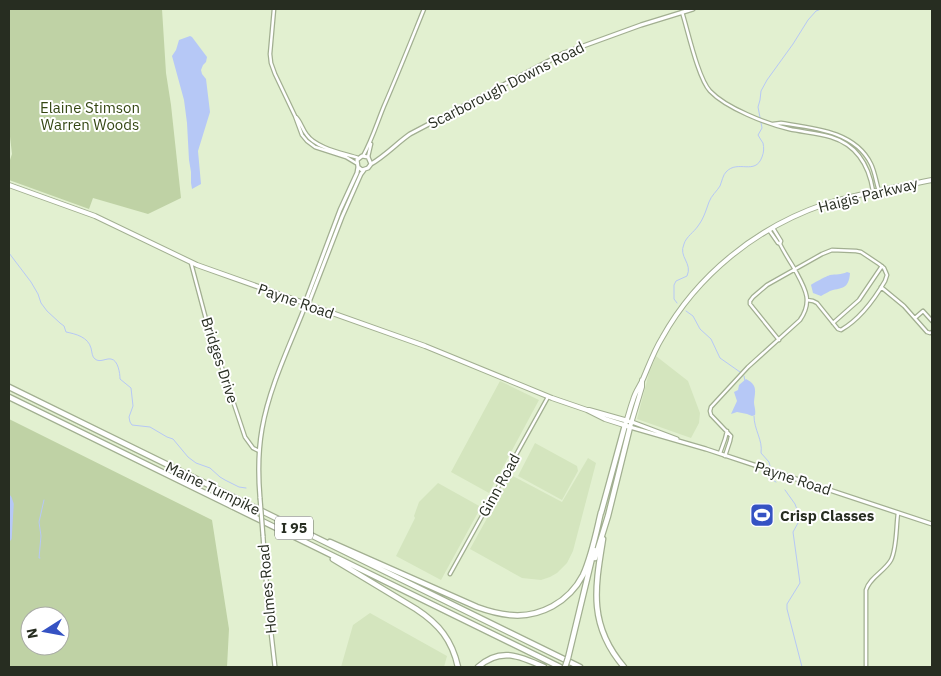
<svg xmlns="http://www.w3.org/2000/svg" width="941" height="676" viewBox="0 0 941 676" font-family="'IBM Plex Sans',sans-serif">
	<rect width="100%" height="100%" fill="#e2f0d0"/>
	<path fill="#d4e5be" d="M656,356l32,25 12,32 -1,10 -8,15 -54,-19 12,-46z
		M500,381l39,19 -50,93 -38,-21z
		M535,443l42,23 1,5 -16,29 -44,-24z
		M588,458l8,5 -23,88 -6,12 -10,10 -7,4 -9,3 -19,-2 -52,-29 41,-74 51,27z
		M438,483l43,24 -40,73 -45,-24 19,-38 -1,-2 5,-14z
		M370,613l77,43 -3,11h-103l12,-42z"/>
	<path fill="#bfd2a5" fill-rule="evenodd" d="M9,9h153l4,64 5,32 10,93 -33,16 -55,-16 -4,11 -80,-29v-17l3,-9 -3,-26z
		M9,419l203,101 17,109 -2,38h-218zM30,616h30v30h-30z"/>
	<path fill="#b6c8f6" d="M190,36l2,1 15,20 -1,5 -3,3 -2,5 1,4 4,5 4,33 -12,39 3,33 -9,5 -1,-6v-11l-2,-12 -2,-37 -3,-23 -12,-44 4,-6 3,-10z
		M847,272l3,1c-1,13 -5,15 -17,17 -4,1 -8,4 -12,6l-8,-3 -2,-8c2,-2 16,-9 19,-10 6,-1 11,0 17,-3z
		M746,379c12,6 9,12 8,23 0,4 2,8 1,13l-3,1 -5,-2 -10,-2 -6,2 6,-13 -3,-9 4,-2 1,-5z"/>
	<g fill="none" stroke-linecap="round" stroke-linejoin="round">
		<path stroke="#b6c8f6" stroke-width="1" d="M9,253l22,29 7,12 3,9 6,8 13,12 4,3 2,6c10,2 22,5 25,16 1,4 1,9 4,11 5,4 11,-1 16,0 7,1 9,14 9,20l11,9 2,18 -4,11 1,5 2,3 18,2 17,10 6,2 15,18 8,6 14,5 10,9 5,3 14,7 7,1
			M677,303l-3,-4v-14l2,-4 11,-5c6,-13 -9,-19 -3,-32 2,-7 10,-12 14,-18 6,-8 8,-16 11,-24 2,-6 8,-11 11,-16 2,-5 3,-11 6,-14 12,-13 29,4 36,-15 2,-5 2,-9 1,-14l-2,-3 -3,-5 4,-7 -4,-21 2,-7 1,-9 6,-11 26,-36 15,-24 8,-9 5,-2
			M686,311l7,5 7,13 11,10 9,19 20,14
			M744,376l1,5
			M754,416c0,14 9,24 7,37l8,9 1,4
			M768,477l8,5
			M785,490l10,14 3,8v11l-5,9 7,51 -13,21v5l15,58
			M40,558h-1l2,-22 -2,-14 5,-22"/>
		<path stroke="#b6c8f6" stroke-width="5.5" d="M9,498l2,6 -2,34"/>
		<g stroke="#a2af91" stroke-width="5">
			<path id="street" d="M274,9l-4,45 1,9 4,11 20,42 7,19 5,6 8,6 31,10 10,6
				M682,12c6,19 16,66 28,79 16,17 57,33 79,38 14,3 28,4 42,8 26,8 38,29 42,54
				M296,117c5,5 6,12 11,18 9,13 36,18 51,23
				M773,124l8,-1c32,5 74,8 90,41 4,8 5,18 8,27
				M363,156c9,-16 14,-33 21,-50 14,-32 27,-65 40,-97
				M368,157l3,-13
				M773,228l8,13 -1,3
				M191,263l16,60 38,114 8,11 6,3
				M881,287l23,19 23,26 3,1 2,-1
				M915,318l8,-7 9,10
				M833,323l26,-23 23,-34
				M779,340l-29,-36v-3l3,-4 14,-12 55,-31 10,-4 24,1 5,1 18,12 5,4 3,7 -2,6c-11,19 -25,38 -44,49l-3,-1 -21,-26 -4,-2 -6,-1
				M720,453l5,-14 2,-8
				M725,456l5,-15 1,-5 -20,-21 -1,-4 1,-4 37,-40 52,-47c14,-20 4,-33 -6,-52 -5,-8 -10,-16 -14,-24l-2,-1 -9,-13
				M450,574l98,-177
				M866,667v-77c4,-13 18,-18 25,-30 6,-12 5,-33 7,-47"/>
		</g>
		<g stroke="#a2af91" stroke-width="5.5">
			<path id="secondary" d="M371,164c14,-8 26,-21 39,-30l154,-81 77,-28 52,-16
				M308,305l34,-88 19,-43 3,-4
				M632,422l45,17
				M630,427l76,22 226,75
				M260,498c-2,-24 -2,-46 2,-69 7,-41 27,-82 42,-120l1,-6 35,-93 17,-37 1,-6 -1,-7 5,-4 6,1 3,7 -3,4 -6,2 -4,-3
				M263,536l5,70 7,61"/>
		</g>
		<g stroke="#a2af91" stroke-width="6">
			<path id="primary" d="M9,185l86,31 102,49 228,81 127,52 35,12 18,9 25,8 12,-40v-7
				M587,410h2l39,11
				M625,425c3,-8 5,-17 8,-25 2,-8 7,-14 10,-21 6,-14 11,-28 19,-41 35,-63 95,-111 163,-134 35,-11 72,-17 107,-24"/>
		</g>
		<g stroke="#a2af91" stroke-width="7">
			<path id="highway" d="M9,387l571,280
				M9,397l551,270
				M601,513l24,-88
				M603,539c-8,49 -15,86 21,128
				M330,542l147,65c11,4 22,7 33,8 30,3 59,-13 73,-40 9,-20 13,-42 18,-63
				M595,558l13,-42 22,-89
				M333,559l83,50c23,15 36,31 42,58
				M568,658l26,-108
				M478,667c22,-20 42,-11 66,0"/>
		</g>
		<use href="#street" stroke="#fff" stroke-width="2.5"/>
		<use href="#secondary" stroke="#fff" stroke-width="3"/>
		<use href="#primary" stroke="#fff" stroke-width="4"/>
		<use href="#highway" stroke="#fff" stroke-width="4.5"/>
		<g stroke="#a2af91" stroke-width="5.5" stroke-linecap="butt">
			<path id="secondary-bridge" d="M260,498l3,38"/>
		</g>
		<g stroke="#a2af91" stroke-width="7" stroke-linecap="butt">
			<path id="highway-bridge" d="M565,667l3,-9"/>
		</g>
		<use href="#secondary-bridge" stroke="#fff" stroke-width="3"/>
		<use href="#highway-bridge" stroke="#fff" stroke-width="4.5"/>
	</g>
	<defs>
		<g id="stadium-square" transform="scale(1.25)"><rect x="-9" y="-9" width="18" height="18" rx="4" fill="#3552c3" stroke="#fff"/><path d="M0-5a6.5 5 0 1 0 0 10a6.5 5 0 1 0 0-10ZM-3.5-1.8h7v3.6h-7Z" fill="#fff"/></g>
	</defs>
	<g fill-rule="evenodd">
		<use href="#stadium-square" x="762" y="515"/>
	</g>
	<g text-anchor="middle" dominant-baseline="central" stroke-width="4" stroke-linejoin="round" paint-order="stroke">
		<rect fill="#fff" stroke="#686c64" stroke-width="1" x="275" y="516.5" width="38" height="23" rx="4"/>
		<g font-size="14" font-weight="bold" fill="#272d21">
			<text x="294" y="528">I 95</text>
		</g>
		<g font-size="15" fill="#272d21" stroke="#fff">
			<text transform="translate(506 85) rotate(-27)">Scarborough Downs Road</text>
			<text transform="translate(868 195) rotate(-14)">Haigis Parkway</text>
			<text transform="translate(296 301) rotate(19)">Payne Road</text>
			<text transform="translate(220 360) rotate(72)">Bridges Drive</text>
			<text transform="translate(793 478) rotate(18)">Payne Road</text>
			<text transform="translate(499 485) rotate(-61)">Ginn Road</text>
			<text transform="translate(213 488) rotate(26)">Maine Turnpike</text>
			<text transform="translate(267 589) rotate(-95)">Holmes Road</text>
		</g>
		<g font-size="15" fill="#344713" stroke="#fff">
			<text x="90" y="107">Elaine Stimson<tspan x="90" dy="17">Warren Woods</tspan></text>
		</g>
		<g font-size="15" font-weight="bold" fill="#272d21" stroke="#fff" text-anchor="start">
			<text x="780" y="515">Crisp Classes</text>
		</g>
	</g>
	<rect width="941" height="676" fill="none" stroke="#272d21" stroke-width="20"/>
	<g transform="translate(45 631) rotate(259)"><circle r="24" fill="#ffffff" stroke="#a9aba6"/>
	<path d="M0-4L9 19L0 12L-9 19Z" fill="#3552c3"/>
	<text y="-8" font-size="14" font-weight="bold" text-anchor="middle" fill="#272d21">N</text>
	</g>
</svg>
